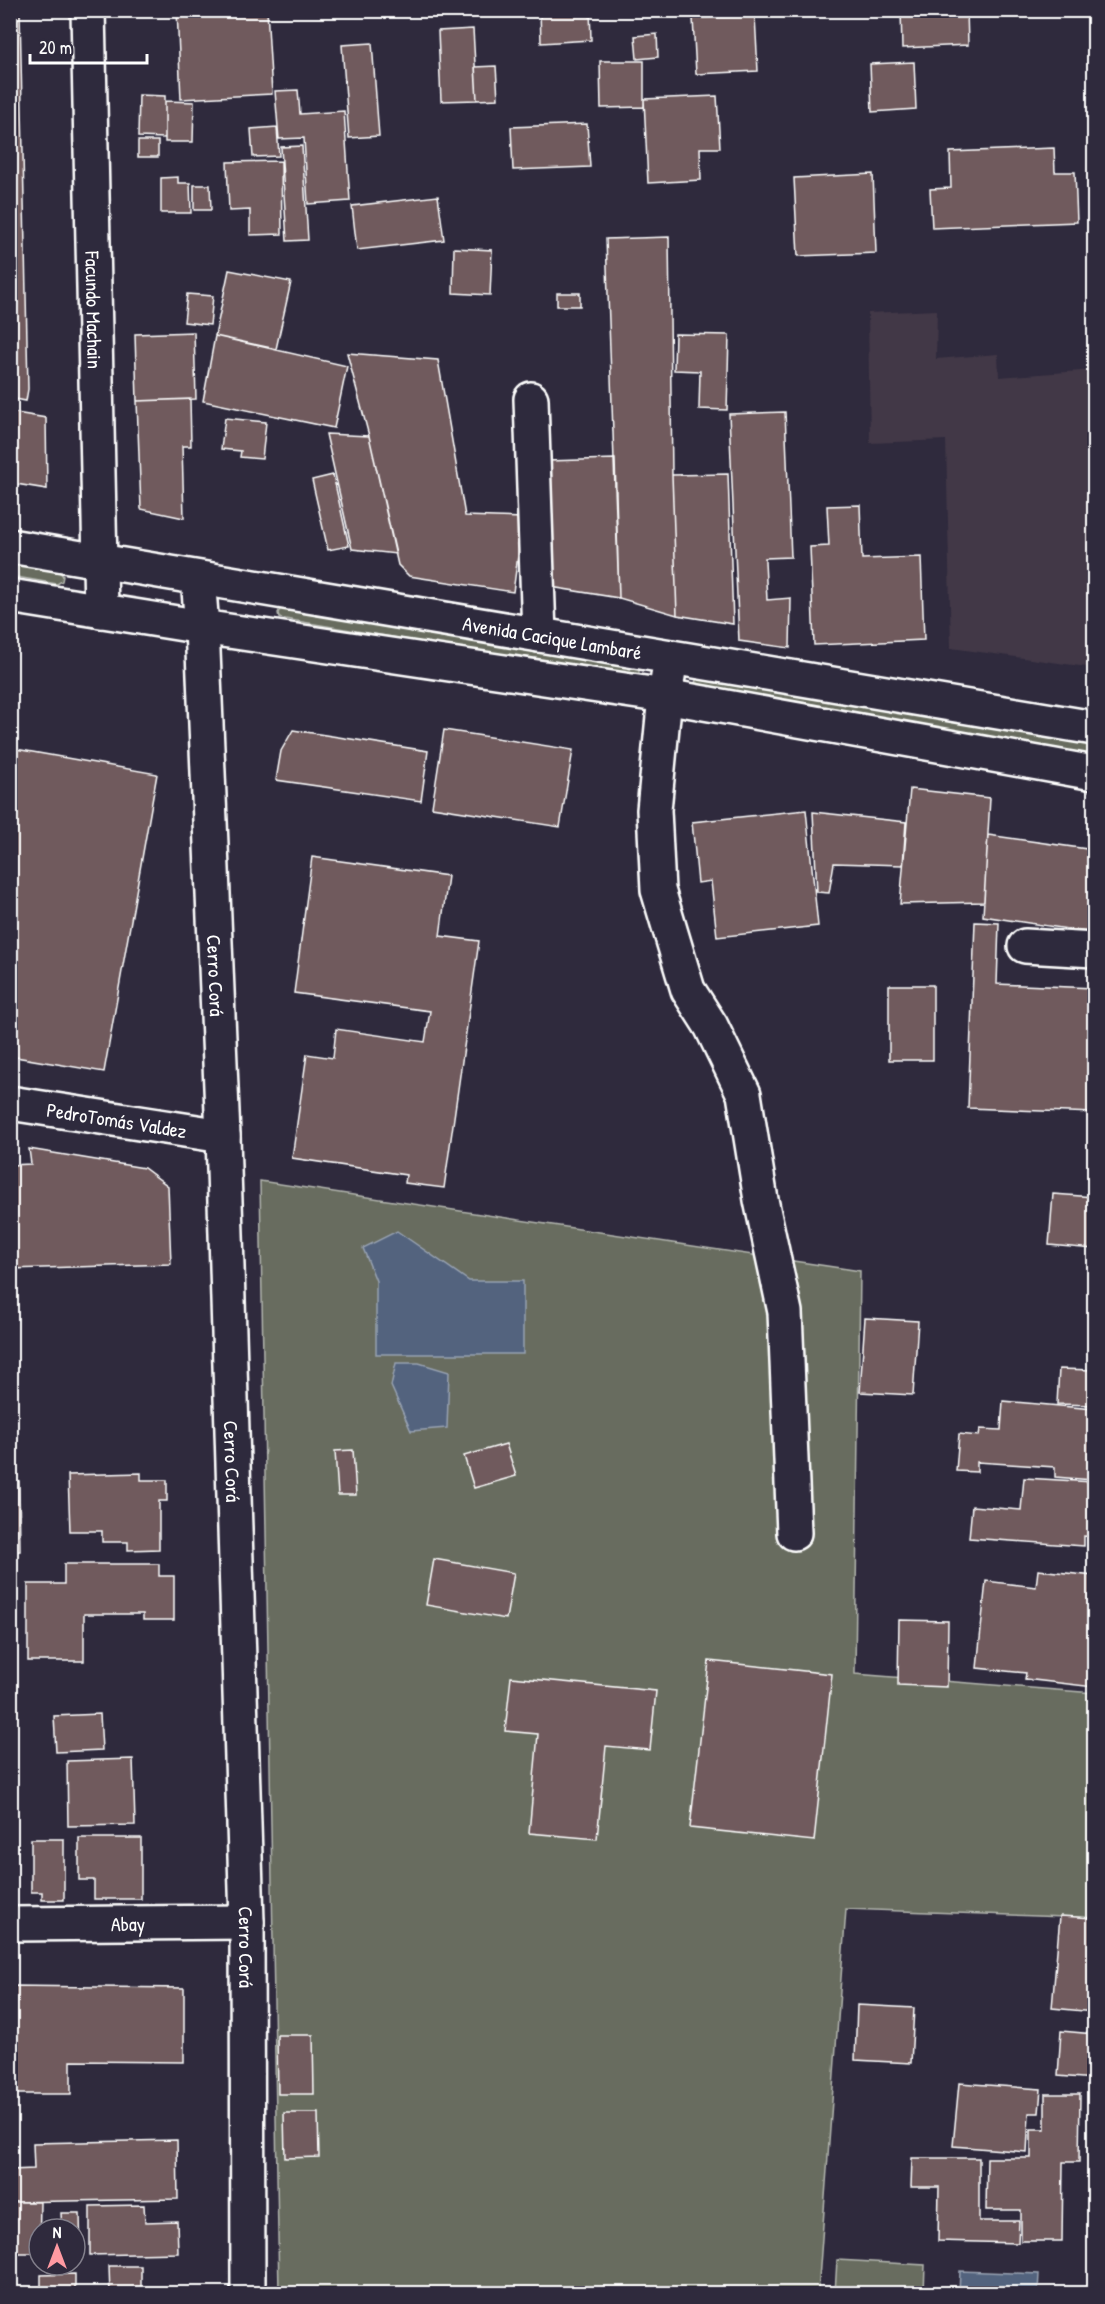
<svg xmlns="http://www.w3.org/2000/svg" width="1105" height="2304" viewBox="0 0 1105 2304" font-family="'Patrick Hand',sans-serif">
	<rect width="100%" height="100%" fill="#2f2a3d"/>
	<filter id="ink" filterUnits="userSpaceOnUse"><feTurbulence type="fractalNoise" baseFrequency=".0167" numOctaves="2"/><feDisplacementMap in="SourceGraphic" scale="12" xChannelSelector="R" yChannelSelector="G"/><feConvolveMatrix kernelMatrix="1 2 1 2 8 2 1 2 1" color-interpolation-filters="sRGB"/></filter>
	<g filter="url(#ink)">
		<path fill="#423847" d="M937,310l-1,49 62,-5 1,23 95,-7v298l-143,-20 -5,-208 -76,3 -2,-130z"/>
		<path fill="#676c5f" stroke="#b3b6af" stroke-width="1.5" d="M11,563l48,8 4,5 -1,5 -5,3 -46,-8z
			M282,606l357,61v8l-4,3 -356,-60 -1,-5z
			M697,677l396,66v8l-4,3 -391,-66 -3,-5z
			M260,1181l600,90 -5,403 239,19v225l-248,-9 -28,384h-539z
			M837,2260l88,5 -1,28h-89z"/>
		<path fill="#53647e" stroke="#98a2b2" stroke-width="1.5" d="M397,1231l72,50h54v73h-147v-73l-13,-33z
			M396,1363h23l30,9 -2,56 -36,3 -20,-45z
			M960,2271l79,3 -1,19h-79z"/>
		<path fill="#6f5a5d" stroke="#fff" stroke-width="1.5" d="M177,10h90l5,84 -91,5z
			M540,10h50l1,30 -50,3z
			M698,10h45l-45,3z
			M901,10h66l1,35 -66,3z
			M10,11l10,1 8,377 -2,12 -16,-3z
			M755,16l3,55 -62,3 -3,-56z
			M473,29l4,71 -36,1 -3,-70z
			M657,34l1,23 -21,2 -2,-23z
			M372,43l7,93 -30,2 -7,-93z
			M600,61h44v46l-43,1z
			M914,62l2,47 -44,3 -2,-48z
			M496,66l2,33 -21,1 -2,-33z
			M298,90l2,24 44,-3 6,90 -42,3 -4,-66 -25,1 -4,-48z
			M139,95l26,1v42l-27,-1z
			M717,96l3,52h-20l1,32 -53,3 -4,-84z
			M165,101l29,1 -1,40h-28z
			M587,124l3,43 -77,3 -2,-43z
			M277,127l2,29 -26,1 -2,-28z
			M138,141h20v16h-20z
			M302,146l6,94 -21,1 -6,-94z
			M1054,148l1,24h20l2,50 -145,6 -2,-39 21,-1 -1,-36z
			M281,161l1,73 -32,1v-25l-21,1 -2,-49z
			M873,174l3,79 -78,3 -4,-78z
			M178,177v6h12l1,30h-30v-35z
			M194,185h16l1,25h-17z
			M438,196l6,44 -87,10 -5,-44z
			M669,237l3,238 5,140 -58,-17 -13,-359z
			M454,248l38,2 -2,45 -37,-2z
			M229,270l62,12 -15,67 -61,-13z
			M557,293h23v13h-23z
			M187,294l26,2 -3,29 -26,-3z
			M194,332l2,67 -59,2 -2,-67z
			M675,334l54,1 -2,75 -28,-1 1,-38 -26,-1z
			M215,336l132,30 -13,62 -131,-27z
			M347,353l91,7 27,156 58,2 -10,74 -104,-16 -11,-11 -29,-129z
			M190,399l1,47h-9l2,72 -43,-9 -4,-108z
			M10,412l36,6 1,71 -37,-6z
			M785,412l6,145 -26,1v4l2,38 24,-2 -1,50 -51,-7 -10,-227z
			M225,418l41,4 -4,37 -22,-2 1,-6 -20,-2z
			M326,434l43,2 27,118 -44,-5z
			M615,459l4,139 -68,-11 -4,-126z
			M728,474l5,150 -56,-9 -5,-140z
			M333,475l16,71 -21,4 -16,-70z
			M860,505l2,54 59,-2 3,83 -110,5 -4,-98 19,-1 -2,-40z
			M293,730l135,21 -7,50 -145,-21 5,-29z
			M444,730l129,20 -13,77 -128,-20z
			M10,748l147,26 -53,298 -94,-16z
			M910,789l80,9 -6,104 -84,2z
			M806,810l12,116 -101,11 -6,-56 -13,2 -6,-61z
			M813,812l93,10 -3,43 -69,-2 -5,30 -12,-1z
			M988,835l106,15v83l-111,-17z
			M312,857l136,19 -8,60 39,5 -35,247 -39,-5 1,-8 -114,-17 15,-104 26,4 3,-29 89,13 5,-31 -136,-18z
			M975,922l24,1 -2,61 97,4v125l-126,-5z
			M889,985h44v75h-44z
			M29,1149l115,19 24,18 3,78 -161,5v-104l21,-1z
			M1053,1194l41,3v52l-45,-4z
			M865,1318l53,3 -5,74 -53,-3z
			M1059,1369l35,1v35l-37,-1z
			M1003,1401l91,8 -1,71 -38,-3v-10l-78,-5v10l-21,-1 3,-37 20,2 1,-7 21,1z
			M506,1444l10,32 -42,12 -10,-32z
			M353,1450l3,45h-18l-3,-44z
			M141,1473v7h26v21h-8v48l-31,1v-8h-26v-11h-32l-2,-56z
			M1024,1478l70,4 -1,33h1v22l-10,-1v10l-115,-8 3,-32 49,4z
			M10,1481h9l1,70 -10,1z
			M434,1559l80,14 -8,46 -80,-14z
			M64,1564h95v12h15v44h-31v-6h-59v47h-56v-77h36z
			M1038,1570l56,6v111l-69,-8 1,-6 -49,-5 9,-87 50,6z
			M899,1620l49,1 -1,66 -49,-2z
			M709,1661l123,13 -18,167 -124,-13z
			M511,1677l145,14 -6,59 -44,-4 -9,93 -68,-6 9,-99 -33,-3z
			M100,1714l2,36 -46,2 -2,-36z
			M133,1759l2,66 -67,1 -1,-65z
			M79,1838h62v61h-47v-19h-15z
			M31,1839h33v61h-22v-8h-11z
			M1060,1916l34,2v94l-42,-4z
			M10,1986l174,2v74l-113,-1v33h-61z
			M857,2005l57,3 -3,55 -56,-3z
			M1061,2031l33,3v45l-36,-3z
			M277,2035h36l1,59h-36z
			M959,2083l82,6 -2,24h-10l-2,39 -74,-6z
			M1045,2094h35l-1,68h-16l-1,79h-41v-31h-35l1,-52h44v-29h14z
			M284,2113h34l1,44 -34,1z
			M177,2140l1,59 -168,3v-32l24,-1 -1,-26z
			M912,2158h67v63h40l-1,22 -80,-2 1,-54h-28z
			M10,2202h30l-1,51h-29z
			M144,2205l1,17 32,-1 1,32 -88,2v-49z
			M61,2213h19l1,47h-6v-31h-13z
			M109,2266h32v28h-31z
			M75,2274v20h-34v-19z"/>
		<g fill="none" stroke-linecap="round" stroke-linejoin="round">
			<g stroke="#fff" stroke-width="38">
				<g id="minor">
					<path id="s1" d="M88,10l13,601"/>
					<path d="M531,399l8,236"/>
					<path id="s2" d="M198,578l4,49 21,509 24,786 1,372"/>
					<path d="M671,657l-6,39 -11,114 4,80 30,100 23,36 33,68 17,106 24,112 9,221"/>
					<path d="M1025,946l69,4"/>
					<path id="s3" d="M10,1103l213,33"/>
					<path id="s4" d="M10,1924l237,-2"/>
				</g>
			</g>
			<g stroke="#fff" stroke-width="38">
				<g id="major">
					<path id="s5" d="M10,546l1084,182"/>
					<path d="M10,596l192,31 463,69 429,77"/>
				</g>
			</g>
			<use href="#minor" stroke="#2f2a3d" stroke-width="33"/>
			<use href="#major" stroke="#2f2a3d" stroke-width="33"/>
		</g>
	</g>
	<g text-anchor="middle" dominant-baseline="central" stroke-width="6" stroke-linejoin="round" paint-order="stroke">
		<g font-size="20" fill="#fff" stroke="#2f2a3d">
			<text stroke="none"><textPath href="#s1" startOffset="300">Facundo Machain</textPath></text>
			<text stroke="none"><textPath href="#s5" startOffset="550">Avenida Cacique Lambaré</textPath></text>
			<text stroke="none"><textPath href="#s2" startOffset="398">Cerro Corá</textPath></text>
			<text stroke="none"><textPath href="#s3" startOffset="108">PedroTomás Valdez</textPath></text>
			<text stroke="none"><textPath href="#s2" startOffset="884">Cerro Corá</textPath></text>
			<text stroke="none"><textPath href="#s4" startOffset="118">Abay</textPath></text>
			<text stroke="none"><textPath href="#s2" startOffset="1370">Cerro Corá</textPath></text>
		</g>
	</g>
	<rect width="1105" height="2304" fill="none" stroke="#2f2a3d" stroke-width="36"/>
	<rect x="18" y="18" width="1069" height="2268" fill="none" stroke="#fff" stroke-width="2" filter="url(#ink)"/>
	<g transform="translate(57 2247)"><circle r="28" fill="#2f2a3d" stroke="#827f8b" stroke-width="1.5"/>
	<path d="M0-4.5L10 22L0 15L-10 22Z" fill="#ff9aa2"/>
	<text y="-9" font-size="16" font-weight="bold" text-anchor="middle" fill="#ffffff">N</text>
	</g>
	<path d="M30 54v9h117v-9" fill="none" stroke="#ffffff" stroke-width="3"/>
	<text x="39" y="54" font-size="18" fill="#ffffff" stroke="#2f2a3d" stroke-width="4.5" paint-order="stroke">20 m</text>
</svg>
